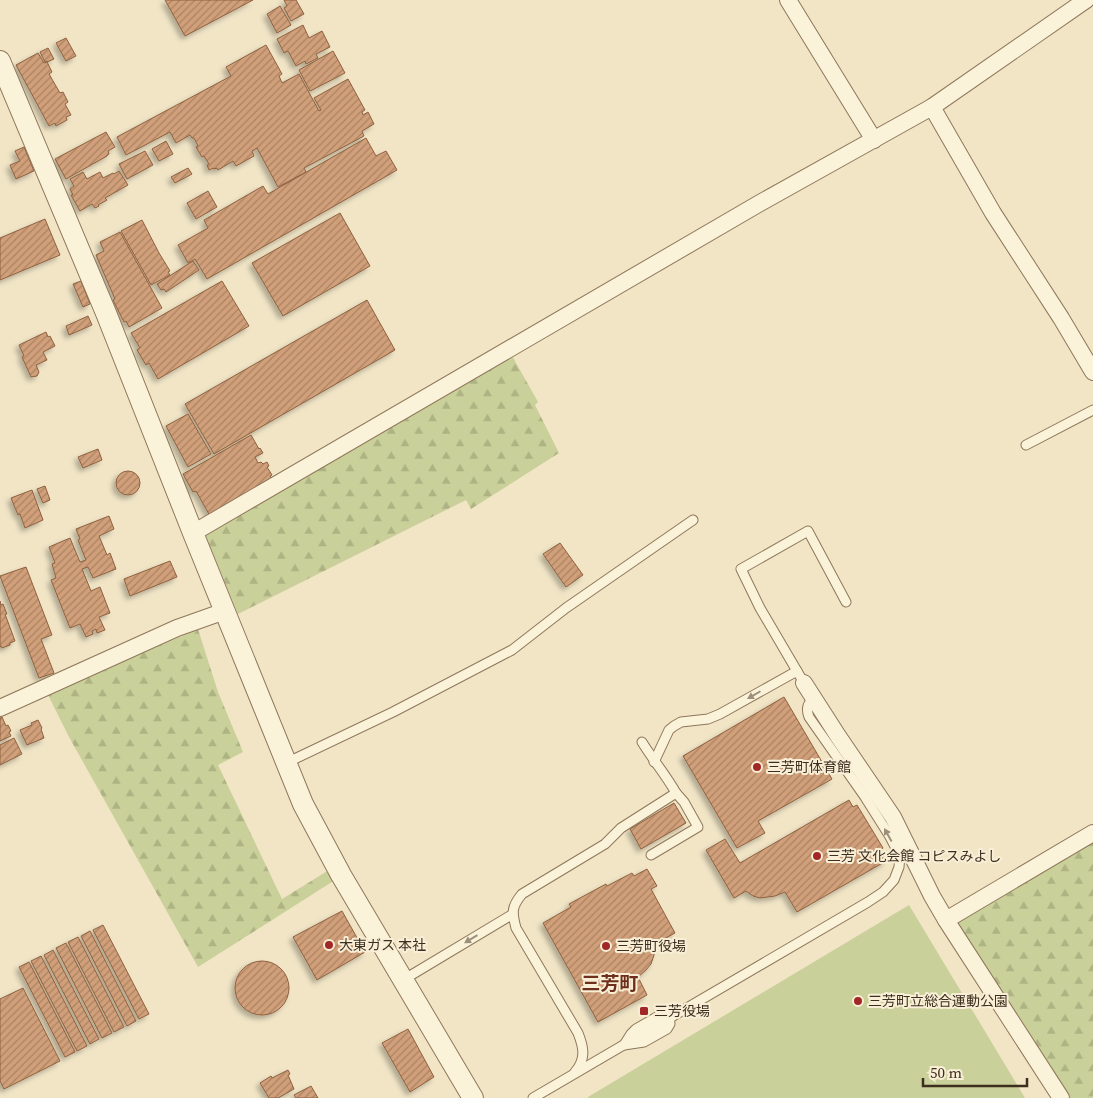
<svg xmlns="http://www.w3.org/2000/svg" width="1093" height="1098" font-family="'Source Serif 4','Noto Sans JP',serif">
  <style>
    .forest { fill: url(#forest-firs) }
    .pitch { fill: #c9d099 }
    .building { fill: url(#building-hatch); stroke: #8f603e; filter: url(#shadow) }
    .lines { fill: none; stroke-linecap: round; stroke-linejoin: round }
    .service-casing { stroke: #8e775a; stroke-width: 11 }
    .minor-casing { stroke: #8e775a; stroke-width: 18 }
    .tertiary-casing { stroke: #8e775a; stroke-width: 22 }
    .service { stroke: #fbf2da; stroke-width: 9 }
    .minor { stroke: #fbf2da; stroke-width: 16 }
    .tertiary { stroke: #fbf2da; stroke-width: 20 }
    .oneway { fill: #9c907c }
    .poi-dot { fill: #a12826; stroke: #f8efd6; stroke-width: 2 }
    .labels { text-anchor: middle; stroke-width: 4; stroke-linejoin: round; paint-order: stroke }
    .poi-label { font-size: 14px; fill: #3d2e1f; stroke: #f8efd6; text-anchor: start }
    .district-label { font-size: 19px; font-weight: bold; fill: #6d2e1b; stroke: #f8efd6 }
  </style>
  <defs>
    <pattern id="forest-firs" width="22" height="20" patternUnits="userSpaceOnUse" patternTransform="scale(1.25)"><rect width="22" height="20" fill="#c9d099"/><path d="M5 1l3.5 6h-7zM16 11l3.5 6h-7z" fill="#aeb383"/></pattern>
    <pattern id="building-hatch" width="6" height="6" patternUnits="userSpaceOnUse" patternTransform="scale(1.25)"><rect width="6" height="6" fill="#d1a07a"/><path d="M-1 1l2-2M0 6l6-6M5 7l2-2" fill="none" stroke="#ab8363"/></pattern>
    <filter id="shadow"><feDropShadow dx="-3.5" dy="3.5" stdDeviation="2.5" flood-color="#0004"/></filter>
  </defs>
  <rect width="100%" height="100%" fill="#f1e5c6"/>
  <g class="forest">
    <polygon points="511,354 538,402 535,405 559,453 471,509 466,500 238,614 204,532"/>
    <polygon points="198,629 218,692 243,752 218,765 282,899 329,870 335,880 198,967 69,737 48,695 87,677"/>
    <polygon points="1093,838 1093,1098 1068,1098 953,921"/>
  </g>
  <polygon class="pitch" points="909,905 1025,1098 588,1098 588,1097"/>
  <g class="building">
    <polygon points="165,0 253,0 185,36"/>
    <polygon points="284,0 296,0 304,14 291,21 284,8 287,6"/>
    <polygon points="280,6 291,25 277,33 267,14"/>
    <polygon points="303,25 309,38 322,31 330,47 316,54 318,58 306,64 305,61 296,66 288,51 284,53 277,39"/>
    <polygon points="66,38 76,56 66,61 56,43"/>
    <polygon points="266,45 282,74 279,76 282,83 299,74 319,111 321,110 314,98 348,79 365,110 362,112 363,115 368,112 374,124 362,131 364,136 304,168 306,172 278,187 257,148 252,151 254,156 236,166 233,161 218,170 217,168 214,169 213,168 209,170 207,165 209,164 204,156 202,157 196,147 198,146 194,138 192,138 190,135 176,143 170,132 126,155 117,137 231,76 226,67"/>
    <polygon points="48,48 54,59 47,62 47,61 45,62 40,52"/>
    <polygon points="333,51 345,73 310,91 299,70"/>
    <polygon points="38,53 44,63 47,62 52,72 49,74 60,93 63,92 68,102 65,104 71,115 66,117 67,120 56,126 55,123 49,126 16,65"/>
    <polygon points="106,132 115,147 108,151 109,154 107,155 107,156 66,179 55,159"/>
    <polygon points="366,138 376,156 386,151 397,170 207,279 195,259 188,263 178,245 208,228 204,220 263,186 268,194"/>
    <polygon points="166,141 173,154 159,161 152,149"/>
    <polygon points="24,147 34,171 16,179 10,165 20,161 15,151"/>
    <polygon points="145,151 153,165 127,179 119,164"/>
    <polygon points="188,168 192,174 175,183 171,177"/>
    <polygon points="119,171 128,185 105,198 107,200 98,205 99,206 95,208 92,204 80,211 71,195 73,195 70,189 74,186 70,179 83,172 87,179 100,172 103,178 113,173 114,174"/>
    <polygon points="208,191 217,207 196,219 187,203"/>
    <polygon points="340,213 370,266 283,316 252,263"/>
    <polygon points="45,219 60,255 0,280 0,238"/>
    <polygon points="142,220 159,253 170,271 168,272 170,275 151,285 121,231"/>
    <polygon points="120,232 162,308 129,327 126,321 124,322 113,300 115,299 96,255 104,251 100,242"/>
    <polygon points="193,261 199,270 166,292 164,289 161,290 157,284"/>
    <polygon points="81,281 90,304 83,307 73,284"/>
    <polygon points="222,281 249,326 158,379 149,363 146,365 137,350 140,348 131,333"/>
    <polygon points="367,300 395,350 214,454 185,404"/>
    <polygon points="88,316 92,325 69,335 66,326"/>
    <polygon points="46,332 48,337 50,336 55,346 43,352 47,360 36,365 39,372 37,376 31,377 22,357 24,356 19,345"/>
    <polygon points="188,414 211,454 188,467 166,426"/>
    <polygon points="251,435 259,449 260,448 263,453 255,457 258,463 261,462 263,464 267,462 269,466 267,467 272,475 270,476 272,480 210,516 196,491 193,492 183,474"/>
    <polygon points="98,449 102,460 83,468 78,457"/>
    <circle cx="128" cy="483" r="12"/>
    <polygon points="45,486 50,500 43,503 37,489"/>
    <polygon points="32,490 43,520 25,528 20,514 18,515 11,498"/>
    <polygon points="109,516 114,529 99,536 107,555 110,553 116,569 93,578 88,567 82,569 91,591 100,587 110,613 99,617 105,630 97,633 96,629 92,631 93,634 86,637 80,624 70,628 51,580 56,578 52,564 55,563 49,547 70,538 80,562 86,560 78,540 80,539 76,529"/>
    <polygon points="560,543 583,575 566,587 543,554"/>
    <polygon points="170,561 177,577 130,596 124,579"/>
    <polygon points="26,567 52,635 41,639 54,673 39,678 0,576"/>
    <polygon points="0,601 1,605 3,604 7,614 5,614 15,641 10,643 10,645 2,648 1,646 0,647"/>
    <polygon points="784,697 832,779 758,821 765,833 737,848 683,756"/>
    <polygon points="2,717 6,726 8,725 11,731 9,732 11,736 0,741 0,718"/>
    <polygon points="38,720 42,728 41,729 44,738 27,745 20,730 32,725 31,723"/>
    <polygon points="14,738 22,754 0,765 0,745"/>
    <polygon points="849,800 853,807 857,805 883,848 879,851 886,861 797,912 785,892 775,896 760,898 753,896 746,891 734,898 706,850 725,839 740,863"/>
    <polygon points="674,803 686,823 641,849 630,829"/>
    <polygon points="647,869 657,886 651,889 675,933 655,944 654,955 651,964 646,970 638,977 647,995 598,1022 543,923 571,907 569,904 606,884 607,886 632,873 634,876"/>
    <polygon points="342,911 365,952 317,980 293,937"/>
    <polygon points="103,925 149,1014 139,1019 93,930"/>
    <polygon points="90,931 136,1021 127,1026 81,936"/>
    <polygon points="78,937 124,1027 114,1032 68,942"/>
    <polygon points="66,943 112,1033 102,1038 56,948"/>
    <polygon points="53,950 99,1039 90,1044 44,955"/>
    <polygon points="41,956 87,1046 77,1051 31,961"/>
    <circle cx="262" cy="988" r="27"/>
    <polygon points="29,962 75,1052 65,1057 19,967"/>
    <polygon points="23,988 60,1061 4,1089 0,1081 0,999"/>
    <polygon points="408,1029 434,1077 410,1092 382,1043"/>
    <polygon points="288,1070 290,1074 288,1075 294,1089 278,1098 269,1098 260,1083 271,1076 272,1078"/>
    <polygon points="311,1086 318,1098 296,1098 294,1095"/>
  </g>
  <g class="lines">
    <g class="service-casing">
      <g id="service">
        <polyline points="1026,445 1093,410"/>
        <polyline points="804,683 760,608 741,569 808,531 846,602"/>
        <polyline points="654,762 669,730 674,726 681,722 708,719 720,714 797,671"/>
        <polyline points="286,763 393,712 512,650 566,608 693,520"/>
        <polyline points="651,855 698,827 684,802 676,793"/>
        <polyline points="403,980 513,914"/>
        <path d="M662,1014C668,1015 670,1019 670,1024L667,1029L644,1042L624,1045L631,1034L636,1029Z"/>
        <path d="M575,1072C586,1059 584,1048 578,1033L516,928C512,913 511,907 522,894L605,844L621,828L676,793C666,775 653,760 642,742"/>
        <path d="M533,1098L868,902L883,892L894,880L899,867L900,856L889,835L865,797L809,717C806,709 807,704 814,698"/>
      </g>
    </g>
    <g class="minor-casing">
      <g id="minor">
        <polyline points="788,0 874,140"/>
        <polyline points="932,107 993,213 1061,318 1093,372"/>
        <polyline points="193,533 760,203 932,107 1086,0"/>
        <polyline points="804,683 838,736 893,817 932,896 946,920 1061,1098"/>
        <polyline points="0,708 177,628 225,611"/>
        <polyline points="946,920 1093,833"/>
      </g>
    </g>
    <g class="tertiary-casing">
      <polyline id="tertiary" points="0,61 106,313 193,533 303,804 341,875 473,1098"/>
    </g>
    <use href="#service" class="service"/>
    <use href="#minor" class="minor"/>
    <use href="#tertiary" class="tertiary"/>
  </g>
  <defs><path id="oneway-solid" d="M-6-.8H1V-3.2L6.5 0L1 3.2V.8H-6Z" transform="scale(1.25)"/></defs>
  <g class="oneway">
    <use href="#oneway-solid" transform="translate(754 695) rotate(150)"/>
    <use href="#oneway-solid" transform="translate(888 835) rotate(-119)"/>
    <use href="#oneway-solid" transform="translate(471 939) rotate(149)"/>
  </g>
  <g class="poi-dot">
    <circle cx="757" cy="767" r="5"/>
    <circle cx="817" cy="856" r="5"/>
    <circle cx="329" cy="945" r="5"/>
    <circle cx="606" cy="946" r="5"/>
    <circle cx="858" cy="1001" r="5"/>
    <rect x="639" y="1006" width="10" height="10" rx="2.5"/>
  </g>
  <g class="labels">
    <g class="poi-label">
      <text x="767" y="772">三芳町体育館</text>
      <text x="827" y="861">三芳 文化会館 コピスみよし</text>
      <text x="339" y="950">大東ガス 本社</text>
      <text x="616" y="951">三芳町役場</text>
      <text x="868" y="1006">三芳町立総合運動公園</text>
      <text x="654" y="1016">三芳役場</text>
    </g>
    <g class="district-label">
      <text x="610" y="990">三芳町</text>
    </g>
  </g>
  <path d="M923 1078v8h104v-8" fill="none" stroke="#3d2e1f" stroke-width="2.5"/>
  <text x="930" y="1078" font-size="15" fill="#3d2e1f" stroke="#f8efd6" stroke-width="4" paint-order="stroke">50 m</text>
</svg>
